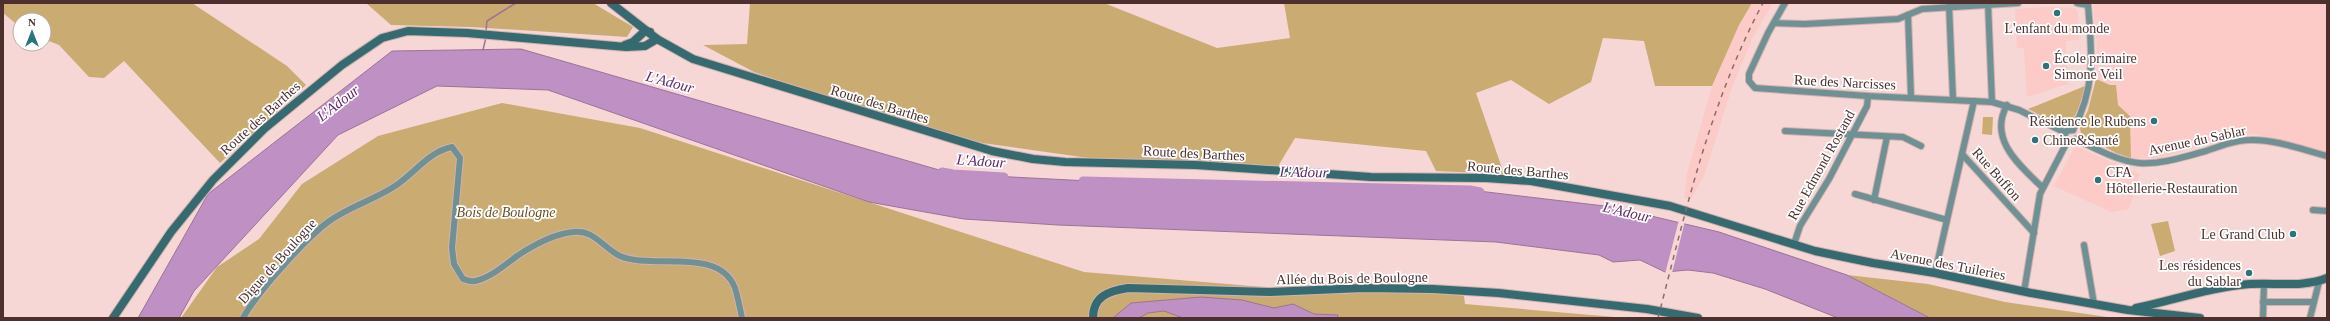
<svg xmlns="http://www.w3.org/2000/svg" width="2330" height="321" font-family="Georgia,serif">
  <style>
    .built { fill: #fccac7 }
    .green { fill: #caab72 }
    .water { fill: #be90c4; stroke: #9c7397 }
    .pier { fill: #f6d7d5 }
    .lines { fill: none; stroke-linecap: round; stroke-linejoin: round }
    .stream { stroke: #9c7397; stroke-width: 1.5 }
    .river { stroke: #be90c4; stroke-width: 9 }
    .street-casing { stroke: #d1b2b0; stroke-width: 8 }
    .secondary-casing { stroke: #d1b2b0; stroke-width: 10 }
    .street { stroke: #6f9194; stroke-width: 6 }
    .secondary { stroke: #356b70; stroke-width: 8 }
    .rail { stroke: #8a6d6b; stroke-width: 1.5; stroke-dasharray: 5 5; stroke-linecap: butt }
    .poi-dot { fill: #2b747a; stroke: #fff; stroke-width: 1.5 }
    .labels { text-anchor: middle; stroke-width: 3.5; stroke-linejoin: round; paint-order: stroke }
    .poi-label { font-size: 14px; fill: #4d302e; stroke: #fff; text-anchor: start }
    .street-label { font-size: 14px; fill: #4d302e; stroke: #fff }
    .park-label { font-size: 14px; font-style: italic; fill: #685021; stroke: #fff }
    .water-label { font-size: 15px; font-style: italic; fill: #612968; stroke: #fff }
  </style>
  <rect width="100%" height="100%" fill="#f6d7d5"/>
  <g class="built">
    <polygon points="1752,3 1773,3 1752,39 1732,87 1704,176 1691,199 1684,198 1687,174 1712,86 1739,25"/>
    <polygon points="2093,3 2327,3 2327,152 2255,134 2243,134 2159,158 2131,158 2130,120 2132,118 2118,105 2110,85 2096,79 2097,48"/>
    <polygon points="2048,7 2075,8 2078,11 2079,40 2066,41 2068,84 2027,97 2024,48 2017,48 2015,9"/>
    <polygon points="2075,146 2140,174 2129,209 2111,212 2054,186"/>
  </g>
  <g class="green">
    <polygon points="3,3 192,3 287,66 306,85 220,163 124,61 104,78 89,77 59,45 44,39 44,20 20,20 20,27 3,13"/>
    <polygon points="366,3 593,3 633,27 627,37 471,27 391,25"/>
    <polygon points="750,3 1104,3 1217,48 1290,38 1284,3 1752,3 1739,25 1712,86 1655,86 1644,41 1603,38 1591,82 1549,104 1511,80 1476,93 1504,174 1436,171 1426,151 1295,138 1277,168 1138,165 940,137 754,72 703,45 747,44"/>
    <polygon points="2096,79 2110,85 2116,85 2118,105 2132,118 2130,120 2131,158 2116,153 2081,134 2080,128 2088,110"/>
    <path d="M2085,86C2072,135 2068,129 2028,109Z"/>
    <path d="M502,103L640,128L1084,272L1346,294C1369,287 1440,291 1464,296L1465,304L1626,318H181L217,267L259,239L302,184L378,136Z"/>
    <polygon points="1983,117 1993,117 1992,135 1982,134"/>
    <polygon points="2168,221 2175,251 2160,256 2151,224"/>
    <polygon points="1847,275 1928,284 2005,302 2114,318 1930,318"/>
  </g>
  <g class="water">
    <polygon points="521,49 953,174 1148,184 1470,190 1613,207 1719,232 1847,275 1930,318 1838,318 1765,289 1713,273 1688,270 1665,272 1640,260 1613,262 1599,255 1496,242 1058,225 964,219 869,202 548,90 437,86 338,135 194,291 179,318 138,318 208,194 392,51"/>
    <polygon points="1201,297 1242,300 1274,308 1293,304 1314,314 1338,315 1337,318 1183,318 1164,311 1148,313 1139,318 1113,318 1131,303"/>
  </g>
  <polygon class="pier" points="1679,220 1685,221 1672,273 1665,274"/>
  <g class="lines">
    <g class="stream">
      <polyline points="486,31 487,21 516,3"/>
      <polyline points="483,50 486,37"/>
    </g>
    <g class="river">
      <polyline points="942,172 953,174 1004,177"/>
      <polyline points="1083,181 1470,190 1480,192"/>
    </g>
    <g class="street-casing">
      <g id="street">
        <polyline points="1785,3 1768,33 1749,74 1749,81 1755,88 1868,96 1992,102 2019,110 2064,132"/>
        <polyline points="1988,3 1992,102"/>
        <polyline points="2077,3 2088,5"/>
        <polyline points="1949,5 1953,99"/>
        <polyline points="1908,15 1911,97"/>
        <polyline points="1774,23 1805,24 1898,19 1922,9 2018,3"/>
        <path d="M2007,105C1988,139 2019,165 2042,187"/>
        <path d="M2073,130C2096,87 2092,53 2088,5"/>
        <polyline points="2073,130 2066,131 2064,138 2069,142 2076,139"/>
        <polyline points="1785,131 1903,137 1921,146"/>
        <path d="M2076,139C2135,169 2142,169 2206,151C2220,146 2235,140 2250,140C2275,139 2303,150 2327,156"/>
        <polyline points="1962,154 2034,233"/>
        <polyline points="1855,194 1947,220 1935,273"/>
        <polyline points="1874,200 1887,137"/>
        <polyline points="2313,210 2327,211"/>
        <polyline points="1947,220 1974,101"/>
        <polyline points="1794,244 1800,226 1829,179 1867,106 1868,96"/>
        <polyline points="2084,245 2094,304"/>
        <polyline points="2024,292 2040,194 2067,142"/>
        <polyline points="2263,302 2313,302"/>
        <path d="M243,318C257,293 305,239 328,222C348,207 374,200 395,186C415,173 428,152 452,147L460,158L452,248L454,264L463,279C467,280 472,282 475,281C490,278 505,265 517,256C532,246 554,234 573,232C594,229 603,248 620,256C652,270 719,246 735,288C738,298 740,308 742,318"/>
        <polyline points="2263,318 2264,283"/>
        <polyline points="2310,318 2319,282"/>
      </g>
    </g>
    <g class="secondary-casing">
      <g id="secondary">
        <polyline points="611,3 657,39 693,59 992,151 1033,159 1065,162 1196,165 1371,177 1486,178 1531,181 1670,206 1815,251 1873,263 1935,273 2031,293 2128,310 2200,318"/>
        <polyline points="625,45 633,42 645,31 650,32"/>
        <path d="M2136,308C2171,301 2204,289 2240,285C2268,281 2300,289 2327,278"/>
        <polyline points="113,318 171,232 213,180 264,129 342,65 382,38 408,31 467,33 626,47 645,46 657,39"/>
        <path d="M1093,318C1093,296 1109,291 1128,288L1270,292L1363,288L1433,289L1499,293L1647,309L1698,318"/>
      </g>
    </g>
    <use href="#street" class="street"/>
    <use href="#secondary" class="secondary"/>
    <path class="rail" d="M1658,318C1686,210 1710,102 1763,3"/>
  </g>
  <g class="poi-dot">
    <circle cx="2057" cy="13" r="4"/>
    <circle cx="2046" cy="66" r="4"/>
    <circle cx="2154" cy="121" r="4"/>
    <circle cx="2035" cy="140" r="4"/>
    <circle cx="2098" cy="180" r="4"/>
    <circle cx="2293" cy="234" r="4"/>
    <circle cx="2249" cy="273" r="4"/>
  </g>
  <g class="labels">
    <g class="poi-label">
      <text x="2057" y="33" text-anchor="middle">L'enfant du monde</text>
      <text x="2054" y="63">École primaire<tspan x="2054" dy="16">Simone Veil</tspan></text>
      <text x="2146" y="126" text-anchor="end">Résidence le Rubens</text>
      <text x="2043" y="145">Chine&amp;Santé</text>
      <text x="2106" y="177">CFA<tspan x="2106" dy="16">Hôtellerie-Restauration</tspan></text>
      <text x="2285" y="239" text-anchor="end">Le Grand Club</text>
      <text x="2241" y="270" text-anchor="end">Les résidences<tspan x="2241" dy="16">du Sablar</tspan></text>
    </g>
    <g class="street-label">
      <text transform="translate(1845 82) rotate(3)" y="5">Rue des Narcisses</text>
      <text transform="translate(880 104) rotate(17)" y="5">Route des Barthes</text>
      <text transform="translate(260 118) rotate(-42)" y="5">Route des Barthes</text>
      <text transform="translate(2197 140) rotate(-12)" y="5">Avenue du Sablar</text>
      <text transform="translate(1194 153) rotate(3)" y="5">Route des Barthes</text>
      <text transform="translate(1821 165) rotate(-61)" y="5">Rue Edmond Rostand</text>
      <text transform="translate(1518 170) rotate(5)" y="5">Route des Barthes</text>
      <text transform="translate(1997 174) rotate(48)" y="5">Rue Buffon</text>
      <text transform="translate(277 261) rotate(-48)" y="5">Digue de Boulogne</text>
      <text transform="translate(1948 264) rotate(11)" y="5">Avenue des Tuileries</text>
      <text transform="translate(1352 278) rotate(-1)" y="5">Allée du Bois de Boulogne</text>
    </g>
    <g class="park-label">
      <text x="506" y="217">Bois de Boulogne</text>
    </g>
    <g class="water-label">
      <text transform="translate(670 82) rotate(15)" y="5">L'Adour</text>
      <text transform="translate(338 103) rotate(-38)" y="5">L'Adour</text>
      <text transform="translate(981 161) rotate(4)" y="5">L'Adour</text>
      <text transform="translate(1304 172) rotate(1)" y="5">L'Adour</text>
      <text transform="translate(1627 212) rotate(13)" y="5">L'Adour</text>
    </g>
  </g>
  <rect width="2330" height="321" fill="none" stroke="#4d302e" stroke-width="8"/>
  <g transform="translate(32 32)"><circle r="19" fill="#ffffff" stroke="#b8acab"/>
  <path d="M0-3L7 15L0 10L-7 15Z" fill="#2b747a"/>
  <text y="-6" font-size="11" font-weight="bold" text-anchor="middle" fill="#4d302e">N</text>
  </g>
</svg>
